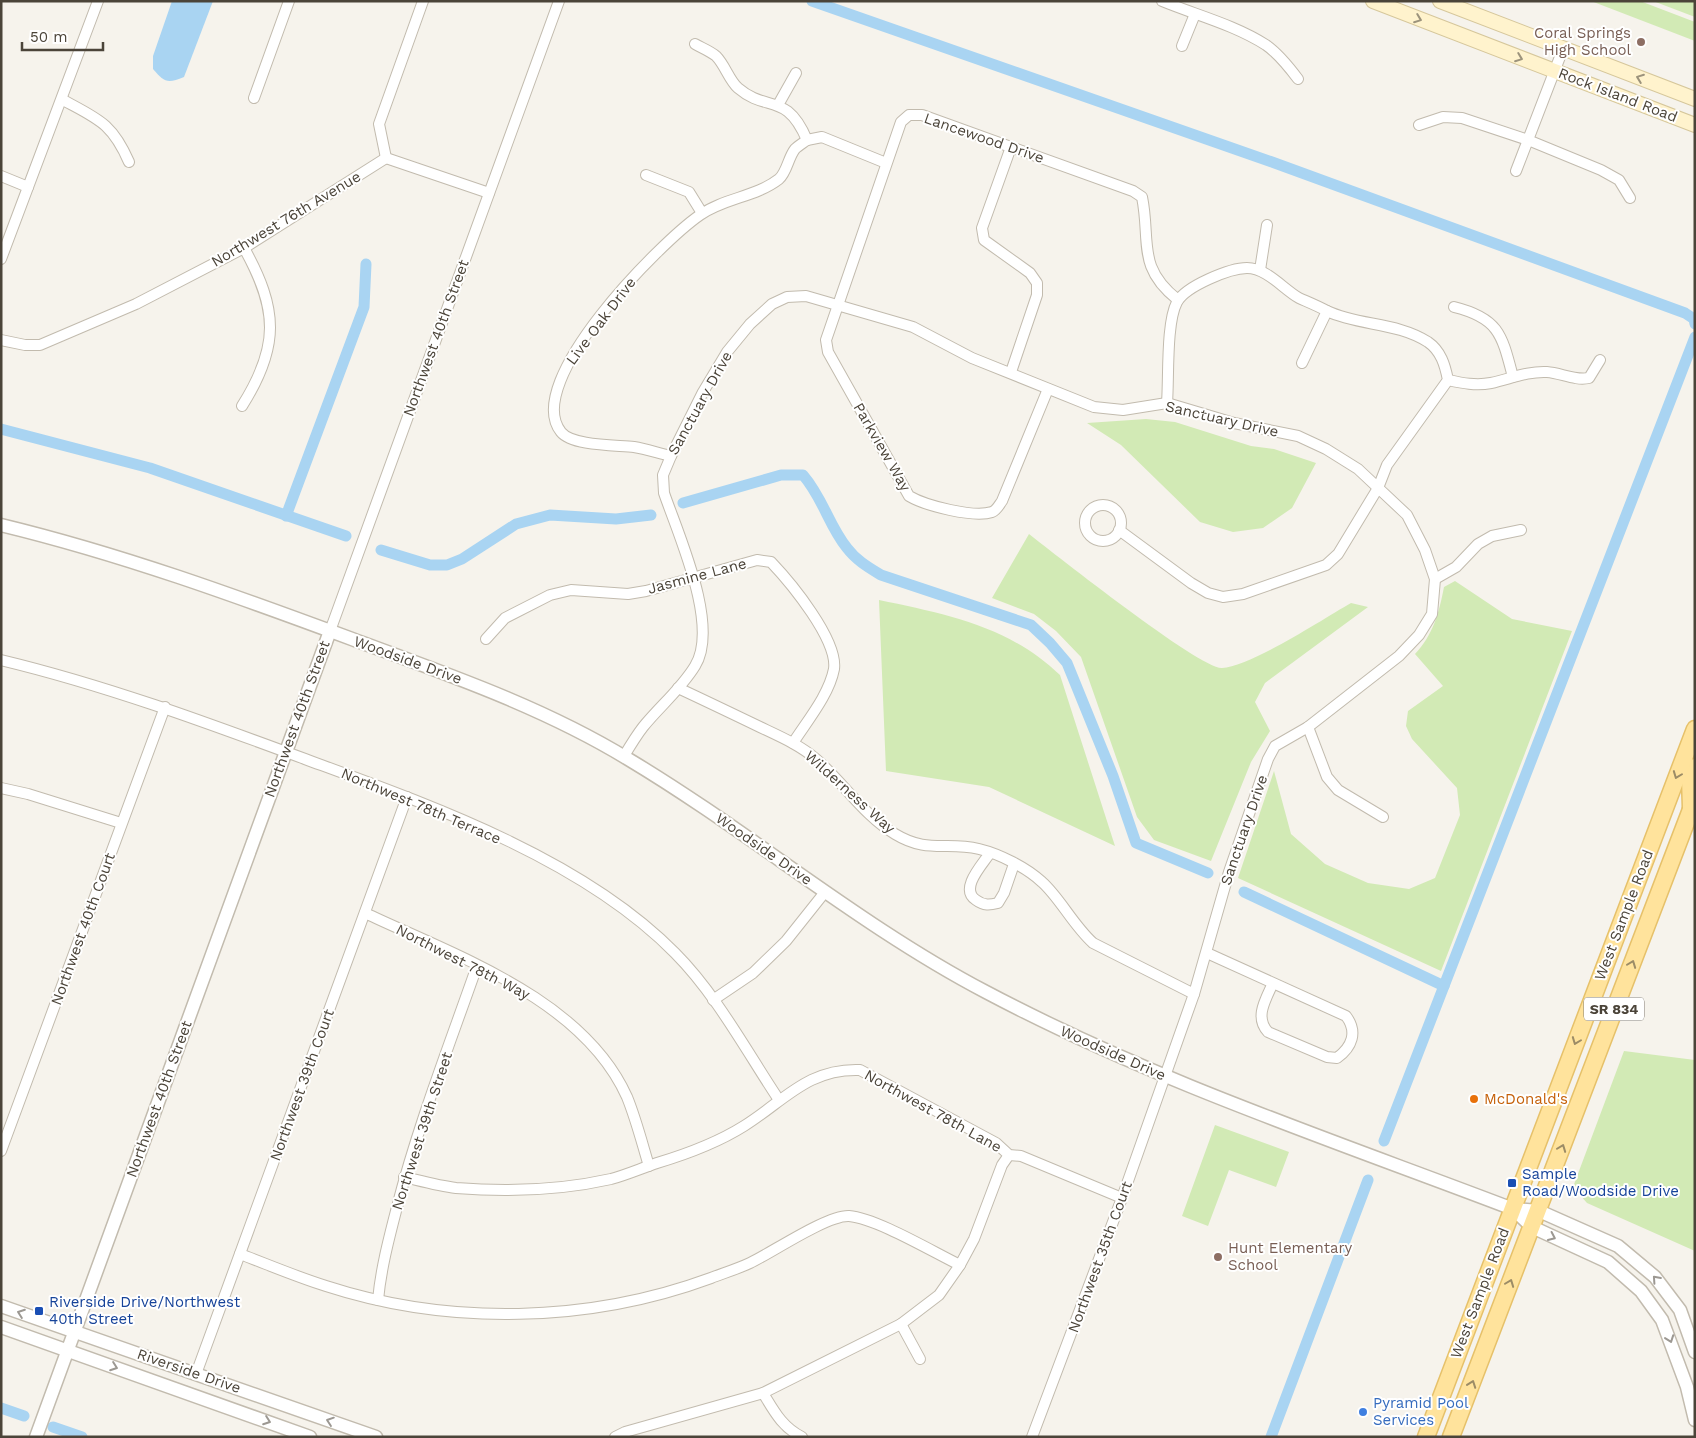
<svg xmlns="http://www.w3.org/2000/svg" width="1696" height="1438" font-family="'Work Sans',sans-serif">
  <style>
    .green { fill: #d2eab5 }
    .water { fill: #a9d4f2 }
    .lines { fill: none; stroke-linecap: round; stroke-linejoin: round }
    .canal { stroke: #a9d4f2; stroke-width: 11 }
    .minor-casing { stroke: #c2bbae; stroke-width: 12 }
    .tertiary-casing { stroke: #c2bbae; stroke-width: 15 }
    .secondary-casing { stroke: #d6c79b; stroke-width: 16 }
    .primary-casing { stroke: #e6c16a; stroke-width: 19 }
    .minor { stroke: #fff; stroke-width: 10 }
    .tertiary { stroke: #fff; stroke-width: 12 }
    .secondary { stroke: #fff3cd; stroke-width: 14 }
    .primary { stroke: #ffe39c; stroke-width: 16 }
    .oneway { stroke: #9c937c }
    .oneway2 { stroke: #9c8c66 }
    .oneway3 { stroke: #9c9892 }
    .education-dot { fill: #8d6e63; stroke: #fff; stroke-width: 2 }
    .food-dot { fill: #e8710a; stroke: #fff; stroke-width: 2 }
    .transit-dot { fill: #1a4fb4; stroke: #fff; stroke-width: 2 }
    .shop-dot { fill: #3f7fe0; stroke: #fff; stroke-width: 2 }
    .labels { text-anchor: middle; stroke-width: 4; stroke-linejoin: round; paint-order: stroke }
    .shield { fill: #fff; stroke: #817c74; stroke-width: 1 }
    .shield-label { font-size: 14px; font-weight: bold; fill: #4b4439 }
    .education-label { font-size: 15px; fill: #785e54; stroke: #fff; text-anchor: end }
    .street-label { font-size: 15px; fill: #4b4439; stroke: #fff }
    .food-label { font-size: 15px; fill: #c56008; stroke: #fff; text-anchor: start }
    .transit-label { font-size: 15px; fill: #164399; stroke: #fff; text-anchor: start }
    .shop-label { font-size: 15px; fill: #366cbe; stroke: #fff; text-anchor: start }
  </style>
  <rect width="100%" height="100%" fill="#f6f3ec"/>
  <g class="green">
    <polygon points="1591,1 1640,1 1695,22 1695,41"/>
    <polygon points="1653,1 1695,1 1695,17"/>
    <polygon points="1146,419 1175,422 1251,446 1274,449 1316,463 1292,508 1263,528 1233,532 1200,522 1121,445 1087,423"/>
    <path d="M1029,534C1056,555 1200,669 1222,668C1250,667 1323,619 1351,603L1368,607L1265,683L1255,702L1270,731L1251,762L1211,861L1154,840L1137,817L1081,657L1056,631L1034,614L992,598Z"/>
    <path d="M1455,581L1512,619L1572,631L1441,971L1238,878L1274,771L1291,834L1325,864L1368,883L1409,889L1435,878L1460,815L1457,788L1412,739L1406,726L1408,711L1443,686L1415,654C1433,635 1439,613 1444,587Z"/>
    <path d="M879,600C946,614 1009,626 1060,675L1115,846L989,787L886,771Z"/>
    <polygon points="1624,1051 1695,1060 1695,1251 1587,1203 1573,1187"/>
    <polygon points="1215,1125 1289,1152 1276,1187 1229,1170 1208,1226 1182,1216"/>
  </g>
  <path class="water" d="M172,1H213L184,77C167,84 164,82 153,69V56Z"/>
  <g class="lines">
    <g class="canal">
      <polyline points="812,1 1272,162 1685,313 1694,319 1695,324"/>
      <polyline points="1,429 150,468 346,536"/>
      <path d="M683,503L781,475H803C823,498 829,526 847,548C856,560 868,567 881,575L1031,625L1050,643L1067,663L1113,776L1136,843L1208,873"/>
      <polyline points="286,516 364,307 366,264"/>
      <polyline points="381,550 430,565 447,565 462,559 516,524 550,515 616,519 651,515"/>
      <polyline points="1244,892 1444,986"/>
      <polyline points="1384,1141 1695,337"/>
      <polyline points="1,1408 24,1416"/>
      <polyline points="53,1427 82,1437"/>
      <polyline points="1271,1437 1368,1180"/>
    </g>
    <g class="minor-casing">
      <g id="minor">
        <path d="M1162,1C1196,15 1235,25 1266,45C1279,54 1289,67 1298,79"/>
        <path d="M695,44C702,48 710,51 716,56C725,65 729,80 738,88C767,113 786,91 807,140L822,137L886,163"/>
        <polyline points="1182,46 1195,14"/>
        <polyline points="254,98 289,1"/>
        <path d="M63,100C98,119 112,123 129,162"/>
        <polyline points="778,105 796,73"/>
        <polyline points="1419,125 1443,117 1462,118 1528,140 1601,170 1619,180 1630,198"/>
        <polyline points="1011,147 982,228 984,240 1030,273 1037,283 1037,295 1011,372"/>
        <polyline points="386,158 379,124 423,1"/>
        <polyline points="386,158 489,193"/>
        <polyline points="1516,171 1563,49"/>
        <polyline points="646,175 689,192 702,213"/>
        <polyline points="1,176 28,187"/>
        <polyline points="1,259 98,1"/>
        <polyline points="1260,270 1267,225"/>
        <path d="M1454,307C1499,318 1502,335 1513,377"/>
        <polyline points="1,340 25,345 40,345 136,304 244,248 386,158"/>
        <polyline points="1302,363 1327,311"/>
        <path d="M1448,380C1462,383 1476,386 1491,383C1510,379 1527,371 1547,372C1561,373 1575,381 1589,378L1600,360"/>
        <path d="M1048,389L1002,501C999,505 997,510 992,512C974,518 926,506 909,496L828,352L826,340L901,122L909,115H922L1133,191L1142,197C1151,241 1136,267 1178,300"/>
        <path d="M242,406C280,346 278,309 244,248"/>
        <path d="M671,456C658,453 646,449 634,447C616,445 572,446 561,432C521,382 661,242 700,215C724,198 756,197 779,179C787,172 788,158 795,149C798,146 803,143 807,140"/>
        <circle cx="1103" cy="523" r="18"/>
        <path d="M1119,530L1191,583L1208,593L1223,597L1243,594L1326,565L1338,554L1378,488L1387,465L1448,380C1445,365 1441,351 1428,342C1397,322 1359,326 1327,311C1318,306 1308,302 1299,298C1283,289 1267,268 1247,268C1230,268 1186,286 1177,302C1166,323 1169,377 1167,403"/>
        <polyline points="1435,579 1456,567 1478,544 1492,536 1521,530"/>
        <polyline points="330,631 559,1"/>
        <path d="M486,639L505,618L550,595L571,590L628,594L646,591L757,560L771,562C791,583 838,640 834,669C829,695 807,721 793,743"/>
        <path d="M1,660C105,685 205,722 305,759C427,804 582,858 675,953C716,994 747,1052 779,1100"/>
        <path d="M678,688C706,701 733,714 760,727C779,736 800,745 816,759C843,782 864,816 895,834C928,854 946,841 979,849C1000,854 1027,868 1042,882C1060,898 1073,925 1093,943L1194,994"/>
        <polyline points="1308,727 1327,777 1338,790 1383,817"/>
        <path d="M624,756C630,746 636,736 643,727C660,706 681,689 695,666C720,626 678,534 664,493L663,475L671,456L703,392L727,352L750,324L772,304L787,297L806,296L913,327L972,358L1094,407L1123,410L1167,403L1234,423L1298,436L1326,449L1358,469L1407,515L1425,550L1435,579L1432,614L1419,635L1399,656L1308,727L1275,746L1268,759L1229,872L1194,994L1122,1198L1032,1437"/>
        <polyline points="1,788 28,794 121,823"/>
        <path d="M990,853C982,865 959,889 976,900C984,906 990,905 998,903L1004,893L1014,864"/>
        <path d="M365,913C456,956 583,999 627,1097C636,1119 642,1143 649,1166"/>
        <path d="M1207,953L1346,1016C1358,1032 1352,1047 1337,1058L1327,1057L1268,1032C1254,1017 1266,999 1273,983"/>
        <polyline points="713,1000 753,973 786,941 825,892"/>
        <polyline points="1,1151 165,707"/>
        <path d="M404,1177C421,1181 439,1186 456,1188C506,1192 562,1190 611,1179C626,1175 642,1168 657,1163C687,1154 717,1143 744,1126C784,1101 808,1068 860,1070L996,1143L1009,1155L1021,1156L1122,1198"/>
        <path d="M240,1254C269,1265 297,1277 326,1286C449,1326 589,1323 711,1278C724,1273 737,1269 750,1263C773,1252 827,1215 849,1216C876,1218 933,1252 960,1265"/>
        <path d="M378,1300C381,1268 389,1238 397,1207C418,1125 449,1046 477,966"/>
        <polyline points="901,1324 920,1359"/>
        <polyline points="196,1374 407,797"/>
        <path d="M763,1393C774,1411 782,1427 802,1437"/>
        <polyline points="615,1437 625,1432 763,1393 901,1324 939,1295 960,1265 974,1239 1002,1165 1009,1155"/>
      </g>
    </g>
    <g class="tertiary-casing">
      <g id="tertiary">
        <path d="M1,525C121,554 236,596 352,639C444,673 543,707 628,759C750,832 860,926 986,992C1154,1081 1335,1141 1513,1209L1539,1211L1618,1246L1655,1277L1680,1310L1695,1352"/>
        <polyline points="1513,1209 1532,1227 1608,1262 1641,1291 1662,1320 1687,1387 1695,1420"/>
        <polyline points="1,1306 376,1437"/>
        <polyline points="1,1327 310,1437"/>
        <polyline points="36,1437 330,631"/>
      </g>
    </g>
    <g class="secondary-casing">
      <g id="secondary">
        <polyline points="1373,1 1695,125"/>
        <polyline points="1440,1 1695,99"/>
      </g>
    </g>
    <g class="primary-casing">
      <g id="primary">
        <polyline points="1691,808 1690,778 1695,767"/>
        <polyline points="1426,1437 1695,729"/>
        <polyline points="1451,1437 1695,799"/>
      </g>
    </g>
    <use href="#minor" class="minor"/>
    <use href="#tertiary" class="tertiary"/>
    <use href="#secondary" class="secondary"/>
    <use href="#primary" class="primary"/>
  </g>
  <defs><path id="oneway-chevron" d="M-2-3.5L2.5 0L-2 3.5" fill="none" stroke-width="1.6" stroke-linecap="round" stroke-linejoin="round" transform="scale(1.25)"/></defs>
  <g class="oneway">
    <use href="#oneway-chevron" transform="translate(1418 19) rotate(21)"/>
    <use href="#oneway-chevron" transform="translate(1519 58) rotate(21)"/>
    <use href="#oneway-chevron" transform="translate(1640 78) rotate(-159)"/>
  </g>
  <g class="oneway2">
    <use href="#oneway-chevron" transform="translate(1677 775) rotate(111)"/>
    <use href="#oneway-chevron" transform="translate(1632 964) rotate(-69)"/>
    <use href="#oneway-chevron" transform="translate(1576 1041) rotate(111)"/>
    <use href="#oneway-chevron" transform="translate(1562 1148) rotate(-69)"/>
    <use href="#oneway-chevron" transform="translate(1510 1283) rotate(-69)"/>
    <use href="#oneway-chevron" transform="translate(1472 1384) rotate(-70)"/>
  </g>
  <g class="oneway3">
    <use href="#oneway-chevron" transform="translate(1552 1237) rotate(25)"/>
    <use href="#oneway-chevron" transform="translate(1656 1279) rotate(-132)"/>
    <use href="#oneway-chevron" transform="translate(21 1313) rotate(-160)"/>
    <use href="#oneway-chevron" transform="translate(1670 1339) rotate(70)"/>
    <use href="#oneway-chevron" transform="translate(114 1367) rotate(20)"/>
    <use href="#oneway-chevron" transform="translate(267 1421) rotate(20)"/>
    <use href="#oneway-chevron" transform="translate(330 1421) rotate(-161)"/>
  </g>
  <g class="education-dot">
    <circle cx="1641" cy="42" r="5"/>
    <circle cx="1218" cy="1257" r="5"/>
  </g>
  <circle class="food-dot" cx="1474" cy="1099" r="5"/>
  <g class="transit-dot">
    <rect x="1507" y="1178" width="10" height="10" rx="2.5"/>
    <rect x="34" y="1306" width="10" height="10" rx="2.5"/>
  </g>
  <circle class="shop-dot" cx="1363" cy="1412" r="5"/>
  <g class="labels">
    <rect class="shield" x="1584" y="997.5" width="60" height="23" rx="4"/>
    <g class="shield-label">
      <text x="1614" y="1014">SR 834</text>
    </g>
    <g class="education-label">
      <text x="1631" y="38">Coral Springs<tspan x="1631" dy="17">High School</tspan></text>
      <text x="1228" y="1253" text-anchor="start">Hunt Elementary<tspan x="1228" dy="17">School</tspan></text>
    </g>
    <g class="street-label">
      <text transform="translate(1618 95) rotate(21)" y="5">Rock Island Road</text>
      <text transform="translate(984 138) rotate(19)" y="5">Lancewood Drive</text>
      <text transform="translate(286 219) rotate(-31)" y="5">Northwest 76th Avenue</text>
      <text transform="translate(601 321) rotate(-53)" y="5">Live Oak Drive</text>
      <text transform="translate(436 338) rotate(-70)" y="5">Northwest 40th Street</text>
      <text transform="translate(700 403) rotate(-61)" y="5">Sanctuary Drive</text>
      <text transform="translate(1222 419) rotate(13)" y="5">Sanctuary Drive</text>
      <text transform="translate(882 447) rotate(60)" y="5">Parkview Way</text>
      <text transform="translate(697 576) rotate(-15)" y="5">Jasmine Lane</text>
      <text transform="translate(408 660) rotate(20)" y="5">Woodside Drive</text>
      <text transform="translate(297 719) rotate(-70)" y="5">Northwest 40th Street</text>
      <text transform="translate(850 792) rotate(42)" y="5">Wilderness Way</text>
      <text transform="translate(421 806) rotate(23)" y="5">Northwest 78th Terrace</text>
      <text transform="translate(1244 830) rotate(-71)" y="5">Sanctuary Drive</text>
      <text transform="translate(764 849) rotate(35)" y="5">Woodside Drive</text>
      <text transform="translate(1624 915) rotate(-69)" y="5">West Sample Road</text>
      <text transform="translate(83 929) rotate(-70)" y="5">Northwest 40th Court</text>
      <text transform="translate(463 962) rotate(27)" y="5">Northwest 78th Way</text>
      <text transform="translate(1113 1053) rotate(24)" y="5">Woodside Drive</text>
      <text transform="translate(302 1085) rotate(-70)" y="5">Northwest 39th Court</text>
      <text transform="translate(159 1099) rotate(-70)" y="5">Northwest 40th Street</text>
      <text transform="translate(933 1111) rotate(29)" y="5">Northwest 78th Lane</text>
      <text transform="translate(422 1131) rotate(-72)" y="5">Northwest 39th Street</text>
      <text transform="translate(1100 1257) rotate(-70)" y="5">Northwest 35th Court</text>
      <text transform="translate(1480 1293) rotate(-69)" y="5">West Sample Road</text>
      <text transform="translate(189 1371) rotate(19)" y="5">Riverside Drive</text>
    </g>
    <g class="food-label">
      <text x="1484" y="1104">McDonald's</text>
    </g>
    <g class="transit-label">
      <text x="1522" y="1179">Sample<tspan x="1522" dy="17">Road/Woodside Drive</tspan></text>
      <text x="49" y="1307">Riverside Drive/Northwest<tspan x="49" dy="17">40th Street</tspan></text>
    </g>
    <g class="shop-label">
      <text x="1373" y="1408">Pyramid Pool<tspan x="1373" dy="17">Services</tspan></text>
    </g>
  </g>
  <rect width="1696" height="1438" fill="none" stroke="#4b4439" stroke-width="5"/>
  <path d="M22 42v8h81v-8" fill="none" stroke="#4b4439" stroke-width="2.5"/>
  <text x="30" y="42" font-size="15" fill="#4b4439" stroke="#ffffff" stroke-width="4" paint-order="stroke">50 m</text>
</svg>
